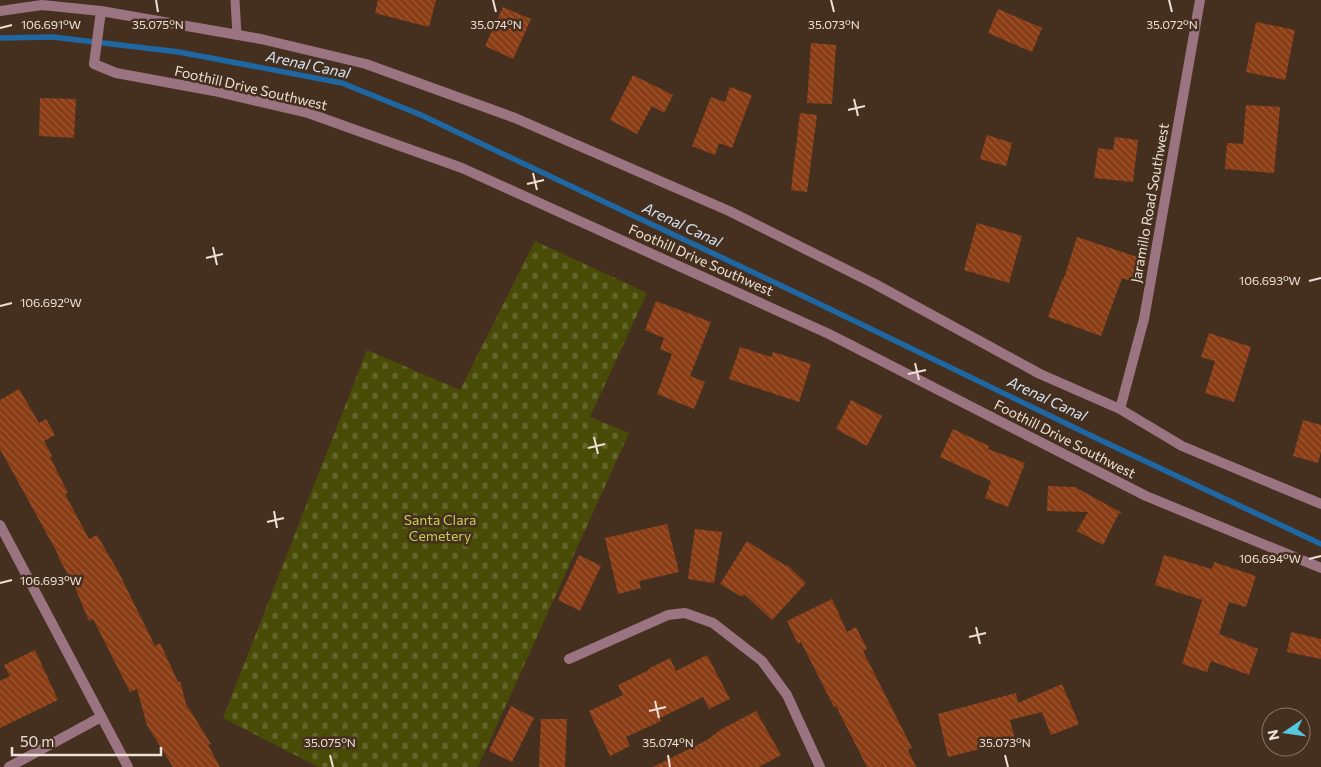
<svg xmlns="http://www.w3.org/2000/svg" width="1321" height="767" font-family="Commissioner,sans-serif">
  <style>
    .cemetery { fill: url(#cemetery-stones) }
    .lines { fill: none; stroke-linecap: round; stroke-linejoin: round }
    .stream { stroke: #1e67a2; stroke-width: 5.5 }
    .building { fill: url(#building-back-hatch) }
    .service { stroke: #9b7482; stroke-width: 9 }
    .minor { stroke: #9b7482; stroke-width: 10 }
    .tertiary { stroke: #9b7482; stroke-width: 10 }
    .ticks { fill: none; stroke: #eee0d6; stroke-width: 2 }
    .labels { text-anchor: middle; stroke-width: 5; stroke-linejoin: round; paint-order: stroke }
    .street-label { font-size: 14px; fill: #eee0d6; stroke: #45301f }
    .park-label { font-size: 14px; fill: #c7ce52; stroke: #45301f }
    .water-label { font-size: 15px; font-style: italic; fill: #d2e3f4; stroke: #45301f }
    .ticks-label { font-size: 12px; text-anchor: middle; fill: #eee0d6; stroke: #45301f; stroke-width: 5; stroke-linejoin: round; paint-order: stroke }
  </style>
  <defs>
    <pattern id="cemetery-stones" width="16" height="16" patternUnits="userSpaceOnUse" patternTransform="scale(1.25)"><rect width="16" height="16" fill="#484c07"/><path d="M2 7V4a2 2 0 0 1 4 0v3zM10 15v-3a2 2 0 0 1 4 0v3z" fill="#63662a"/></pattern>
    <pattern id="building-back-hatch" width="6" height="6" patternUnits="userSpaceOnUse" patternTransform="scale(1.25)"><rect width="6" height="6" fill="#8a3d15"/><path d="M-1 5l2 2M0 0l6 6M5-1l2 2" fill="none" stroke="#9b5936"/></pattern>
  </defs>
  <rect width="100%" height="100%" fill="#45301f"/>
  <polygon class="cemetery" points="535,241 647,293 590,417 629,433 478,767 318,767 223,718 367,350 460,390"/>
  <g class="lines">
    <polyline class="stream" points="0,38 53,37 179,52 342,83 421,115 803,296 1096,438 1321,544"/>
  </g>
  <g class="building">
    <polygon points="378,0 436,0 429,27 375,13"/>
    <polygon points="503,7 531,19 513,59 485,46"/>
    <polygon points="998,9 1042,28 1032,52 988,33"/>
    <polygon points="1256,22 1295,30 1285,80 1246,72"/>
    <polygon points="811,43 836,45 832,104 807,103"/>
    <polygon points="633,75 673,95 664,113 652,106 637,134 610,120"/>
    <polygon points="730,87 752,95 732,148 719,143 715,155 692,146 711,97 725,102"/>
    <polygon points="40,98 76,99 74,138 39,136"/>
    <polygon points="1246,105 1280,107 1274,173 1225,169 1227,143 1243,144"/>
    <polygon points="800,113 817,115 807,192 791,190"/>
    <polygon points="987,135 1012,143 1006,166 980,159"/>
    <polygon points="1115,137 1138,140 1133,182 1094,178 1098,148 1113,150"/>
    <polygon points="977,223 1022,236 1009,283 964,270"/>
    <polygon points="1077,237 1146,260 1138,283 1122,278 1101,336 1048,317 1063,278 1064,278"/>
    <polygon points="656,301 711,322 690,376 705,382 694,409 657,394 672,354 660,349 664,338 645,330"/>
    <polygon points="1209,333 1251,347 1234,402 1205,393 1215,361 1201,357"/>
    <polygon points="740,347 771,357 773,352 811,364 799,402 729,379"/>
    <polygon points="19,389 39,423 46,419 55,435 44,441 52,456 50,457 68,493 65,494 89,539 97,535 118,571 155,646 160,643 178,682 180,681 186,704 211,744 208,745 220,767 173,767 147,725 137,689 130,692 93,619 89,621 73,583 58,557 59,556 0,449 0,400"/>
    <polygon points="851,400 882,416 867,446 836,429"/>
    <polygon points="1303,420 1321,425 1321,452 1318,463 1293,456"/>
    <polygon points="953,429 989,446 988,449 1025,463 1008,507 985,498 991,481 940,457"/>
    <polygon points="1048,486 1075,487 1122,513 1119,513 1103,545 1077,531 1088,512 1047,511"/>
    <polygon points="667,524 679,572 639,581 641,588 618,594 605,538"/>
    <polygon points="695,529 722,532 714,583 688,579"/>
    <polygon points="747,541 786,566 787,565 806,583 772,620 744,594 742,597 720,584"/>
    <polygon points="579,555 601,566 580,611 558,600"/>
    <polygon points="1164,555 1212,569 1214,562 1256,576 1246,607 1229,602 1219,634 1258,649 1249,675 1211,661 1207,672 1182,664 1202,600 1155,585"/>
    <polygon points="832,599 847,632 856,627 867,649 863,651 912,748 908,750 916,767 867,767 836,706 834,707 801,642 798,644 787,621"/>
    <polygon points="1291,632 1321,639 1321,659 1287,652"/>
    <polygon points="35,650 58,700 0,728 0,681 10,676 4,665"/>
    <polygon points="707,655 730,699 709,709 703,697 660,718 661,721 626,737 630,746 610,756 589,711 623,695 618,685 649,670 648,669 670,658 676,671"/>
    <polygon points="1062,684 1079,724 1051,735 1042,712 1010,720 1015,740 948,757 938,714 1016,693 1018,703"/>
    <polygon points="511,706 534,718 512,762 489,751"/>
    <polygon points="756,711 781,755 759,767 653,767 707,740 720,730"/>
    <polygon points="541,719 567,719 565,767 539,767"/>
  </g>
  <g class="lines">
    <polyline class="service" points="235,0 237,35"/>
    <g class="minor">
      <polyline points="101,11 94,64 116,73 214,91 308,113 462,168 829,334 1146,496 1321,568"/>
      <polyline points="1120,409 1144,319 1200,0"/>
      <polyline points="0,525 128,767"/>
      <polyline points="569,659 668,615 685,613 713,623 762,661 787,695 820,767"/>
      <polyline points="9,767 101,717"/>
    </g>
    <polyline class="tertiary" points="0,11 42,5 101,11 261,39 366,64 515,118 729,211 875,284 1040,374 1120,409 1182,446 1321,504"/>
  </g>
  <path class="ticks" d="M156,0L158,12M493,0L496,12M831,0L834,12M1169,0L1172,12M0,28L12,25M854,99L858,116M848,110L865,106M533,173L537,190M527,184L544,180M213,247L217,265M206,258L223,254M1309,281L1321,278M0,306L12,303M915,363L919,380M908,374L926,370M594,437L598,454M588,448L605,444M274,511L277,528M267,522L284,518M1309,559L1321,556M0,583L12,580M976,627L980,644M969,637L986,633M655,701L659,718M649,711L666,707M330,755L333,767M668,755L670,767M1005,755L1008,767"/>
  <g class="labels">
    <g class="street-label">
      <text transform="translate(251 88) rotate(13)" y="5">Foothill Drive Southwest</text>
      <text transform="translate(1150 203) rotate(-80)" y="5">Jaramillo Road Southwest</text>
      <text transform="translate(701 260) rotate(24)" y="5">Foothill Drive Southwest</text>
      <text transform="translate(1065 439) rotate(27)" y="5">Foothill Drive Southwest</text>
    </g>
    <g class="park-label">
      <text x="440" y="525">Santa Clara<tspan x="440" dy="16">Cemetery</tspan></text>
    </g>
    <g class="water-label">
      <text transform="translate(308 65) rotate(12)" y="5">Arenal Canal</text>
      <text transform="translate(682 225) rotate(25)" y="5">Arenal Canal</text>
      <text transform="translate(1047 399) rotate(25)" y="5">Arenal Canal</text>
    </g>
  </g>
  <g class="ticks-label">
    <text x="158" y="29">35.075°N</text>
    <text x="496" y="29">35.074°N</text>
    <text x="834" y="29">35.073°N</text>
    <text x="1172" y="29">35.072°N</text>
    <text x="51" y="29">106.691°W</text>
    <text x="1270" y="285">106.693°W</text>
    <text x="51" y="307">106.692°W</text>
    <text x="1270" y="563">106.694°W</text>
    <text x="51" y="585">106.693°W</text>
    <text x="330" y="747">35.075°N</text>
    <text x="668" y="747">35.074°N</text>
    <text x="1005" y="747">35.073°N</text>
  </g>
  <g transform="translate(1286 732) rotate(257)"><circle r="24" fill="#45301f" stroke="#897668"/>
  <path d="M0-4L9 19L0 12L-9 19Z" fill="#56c9e1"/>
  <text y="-8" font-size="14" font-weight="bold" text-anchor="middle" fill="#eee0d6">N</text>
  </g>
  <path d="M12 747v8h149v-8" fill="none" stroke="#eee0d6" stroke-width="2.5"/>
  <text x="20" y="747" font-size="15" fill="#eee0d6" stroke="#45301f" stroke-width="4" paint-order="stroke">50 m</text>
</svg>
